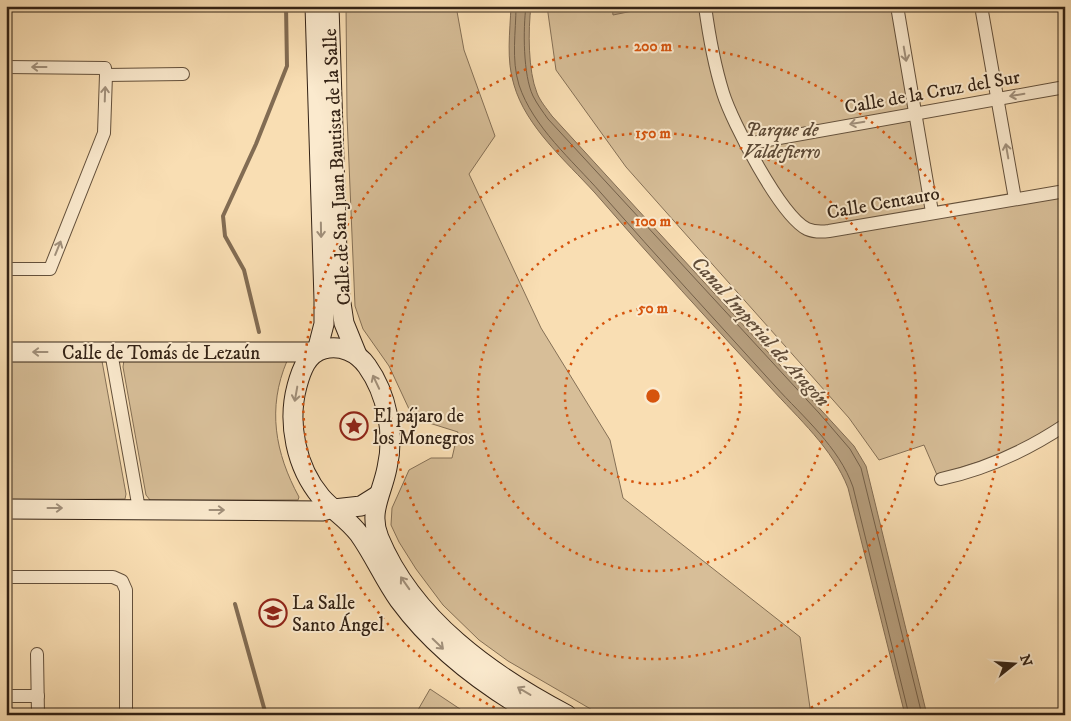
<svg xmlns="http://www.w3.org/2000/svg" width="1071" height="721" font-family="'IM FELL DW Pica',serif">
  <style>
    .green { fill: #d7be98; stroke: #857056 }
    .water { fill: #b69e7d; stroke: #826c53 }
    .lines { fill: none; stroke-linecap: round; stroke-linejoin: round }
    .shore { stroke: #746049; stroke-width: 1 }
    .stream { stroke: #826c53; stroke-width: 4 }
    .street-casing { stroke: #64513c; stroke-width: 14 }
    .secondary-casing { stroke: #332215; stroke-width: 21 }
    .street { stroke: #fbeace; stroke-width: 12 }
    .secondary { stroke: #fbeace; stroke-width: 19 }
    .oneway { stroke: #a1907b }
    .ring { fill: none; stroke: #d6540d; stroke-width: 2.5; stroke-dasharray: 2.5 5 }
    .labels { text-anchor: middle; stroke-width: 4; stroke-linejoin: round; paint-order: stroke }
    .street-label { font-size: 19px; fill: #332215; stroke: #fbeace }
    .park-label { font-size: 19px; font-style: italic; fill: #5c4936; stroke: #fbeace }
    .poi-label { font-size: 19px; fill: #332215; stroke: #fbeace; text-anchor: start }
    .water-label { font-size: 20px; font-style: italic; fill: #614d39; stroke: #fbeace }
    .centre { fill: #d6540d; stroke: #fbeace; stroke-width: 2.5 }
    .ring-label { font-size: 15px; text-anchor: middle; font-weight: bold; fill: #d6540d; stroke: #fbeace; stroke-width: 4; stroke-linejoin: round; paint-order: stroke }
  </style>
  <rect width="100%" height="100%" fill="#f9deb3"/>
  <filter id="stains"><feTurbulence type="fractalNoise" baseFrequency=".004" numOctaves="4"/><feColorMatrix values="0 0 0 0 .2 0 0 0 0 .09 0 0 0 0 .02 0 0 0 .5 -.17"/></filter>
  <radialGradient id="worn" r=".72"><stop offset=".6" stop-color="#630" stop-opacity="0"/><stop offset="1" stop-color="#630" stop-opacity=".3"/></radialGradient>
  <g class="green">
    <polygon points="346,6 456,6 464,50 495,136 469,174 541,328 610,440 623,498 800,637 811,715 601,715 508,661 479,640 443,605 416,569 399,542 391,525 392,508 409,470 431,458 452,458 458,432 426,422 409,409 389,366 363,329 355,306 347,116"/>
    <polygon points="547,6 898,6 928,219 1065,197 1065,419 1007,453 937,475 924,445 879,460 849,418 626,167 556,70"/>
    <polygon points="6,360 102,361 126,494 125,499 6,500"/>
    <path d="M124,360L287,361C267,408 275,453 299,497L298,500H150L146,495L123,367Z"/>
    <polygon points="430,689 469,715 415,715"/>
  </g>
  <g class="water">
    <path d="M511,6H531C528,30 528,71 537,93C540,101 547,109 552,116L854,446L866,466L927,715H905L848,488C833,449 798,418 770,387C711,323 652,259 595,193C566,161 526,127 514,85C506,60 510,32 511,6Z"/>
    <polygon points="612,6 657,6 613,15"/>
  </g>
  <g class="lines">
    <g class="shore">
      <path d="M516,6C516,32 511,59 519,85C533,127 572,160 601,193C658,258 717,322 775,386C803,417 839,447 853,487L909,715"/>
      <path d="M526,6C523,29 523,75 533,96C537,104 543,112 548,119L819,413L850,449L861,468L922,715"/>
    </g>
    <g class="stream">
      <polyline points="259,332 244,270 225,236 223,216 256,144 287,66 286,6"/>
      <polyline points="235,604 266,715"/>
    </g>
    <g class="street-casing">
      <g id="street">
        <path d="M705,6C709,36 714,64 723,93C732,122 780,215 807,229C814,232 822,232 829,231L1065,191"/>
        <polyline points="897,6 932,212"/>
        <polyline points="981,6 1015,199"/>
        <polyline points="6,67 105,68 106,75 104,133 50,269 6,269"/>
        <polyline points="106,75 183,74"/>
        <polyline points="746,144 1065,87"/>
        <polyline points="111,352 139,509"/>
        <path d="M941,479C987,469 1026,451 1065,425"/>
        <polyline points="6,577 113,577 122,581 126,590 126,715"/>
        <polyline points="37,654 38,715"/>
        <polyline points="6,696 38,696"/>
      </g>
    </g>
    <g class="secondary-casing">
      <g id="secondary">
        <polyline points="315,6 324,300 324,324 317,351"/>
        <polyline points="329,6 338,283 344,323 357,355"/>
        <polyline points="6,352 316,352"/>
        <polyline points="6,509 322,511 333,508"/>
        <polyline points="334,509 361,506 377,496"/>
        <path d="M536,715C483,685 435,649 399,600C384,579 374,555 359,534C348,519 332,510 321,497C296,467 287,423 297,386C301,371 307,353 324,349C341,345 357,352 367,366C387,394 395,434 387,468C382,494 368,512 379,538C413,620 491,675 567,715"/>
      </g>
    </g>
    <use href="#street" class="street"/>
    <use href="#secondary" class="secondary"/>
  </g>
  <defs><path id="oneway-shaft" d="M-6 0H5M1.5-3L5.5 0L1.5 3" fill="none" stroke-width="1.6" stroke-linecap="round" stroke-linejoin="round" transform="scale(1.25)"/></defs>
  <g class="oneway">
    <use href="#oneway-shaft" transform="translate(905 54) rotate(80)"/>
    <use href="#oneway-shaft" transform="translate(39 67) rotate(-180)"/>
    <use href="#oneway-shaft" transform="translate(105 94) rotate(-88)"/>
    <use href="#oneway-shaft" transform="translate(1017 95) rotate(171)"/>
    <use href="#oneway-shaft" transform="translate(857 123) rotate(170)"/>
    <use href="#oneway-shaft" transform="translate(1007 151) rotate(-100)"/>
    <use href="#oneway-shaft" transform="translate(321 230) rotate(89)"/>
    <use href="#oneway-shaft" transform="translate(58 248) rotate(-68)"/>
    <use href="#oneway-shaft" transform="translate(40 352) rotate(180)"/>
    <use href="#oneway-shaft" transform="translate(376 382) rotate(-115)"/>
    <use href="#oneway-shaft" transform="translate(296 394) rotate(100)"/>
    <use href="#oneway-shaft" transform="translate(55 508)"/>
    <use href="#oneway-shaft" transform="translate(217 510)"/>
    <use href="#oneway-shaft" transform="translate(405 583) rotate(-125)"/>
    <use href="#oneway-shaft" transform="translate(438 644) rotate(44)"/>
    <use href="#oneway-shaft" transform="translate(524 691) rotate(-149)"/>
  </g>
  <g class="ring">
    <circle cx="653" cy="396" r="88"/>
    <circle cx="653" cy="396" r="175"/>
    <circle cx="653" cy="396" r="263"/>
    <path d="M508 714A350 350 0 1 1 798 714"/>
  </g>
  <defs>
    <g id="sight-ring" transform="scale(1.4375)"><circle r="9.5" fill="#fbeace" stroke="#8f2418" stroke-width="1.5"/><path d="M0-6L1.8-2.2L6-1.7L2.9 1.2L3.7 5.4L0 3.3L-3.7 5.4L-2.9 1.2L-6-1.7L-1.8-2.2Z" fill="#8f2418"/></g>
    <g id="school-ring" transform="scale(1.4375)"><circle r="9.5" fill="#fbeace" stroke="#8f2418" stroke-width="1.5"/><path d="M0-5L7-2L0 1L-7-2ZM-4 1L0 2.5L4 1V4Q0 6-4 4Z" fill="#8f2418"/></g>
  </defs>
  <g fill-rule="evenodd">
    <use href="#sight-ring" x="354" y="426"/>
    <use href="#school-ring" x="273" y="613"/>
  </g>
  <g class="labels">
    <g class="street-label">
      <text transform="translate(932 91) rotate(-10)" y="7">Calle de la Cruz del Sur</text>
      <text transform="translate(336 167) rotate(-93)" y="7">Calle de San Juan Bautista de la Salle</text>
      <text transform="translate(883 202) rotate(-10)" y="7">Calle Centauro</text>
      <text x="161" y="359">Calle de Tomás de Lezaún</text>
    </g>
    <g class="park-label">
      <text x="782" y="136">Parque de<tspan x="782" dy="22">Valdefierro</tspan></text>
    </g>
    <g class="poi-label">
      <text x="373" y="422">El pájaro de<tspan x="373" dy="22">los Monegros</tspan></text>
      <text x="292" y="609">La Salle<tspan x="292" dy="22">Santo Ángel</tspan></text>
    </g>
    <g class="water-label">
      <text transform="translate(761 331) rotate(48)" y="7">Canal Imperial de Aragón</text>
    </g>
  </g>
  <circle cx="653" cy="396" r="8" class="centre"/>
  <g class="ring-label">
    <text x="653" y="51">200 m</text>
    <text x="653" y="138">150 m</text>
    <text x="653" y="226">100 m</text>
    <text x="653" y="313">50 m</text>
  </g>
  <rect width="1071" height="721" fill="none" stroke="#f9deb3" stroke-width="25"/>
  <rect x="8" y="8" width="1056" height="706" fill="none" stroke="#332215" stroke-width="2.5"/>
  <rect x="12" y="12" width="1046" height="696" fill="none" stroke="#332215"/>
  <g transform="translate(1014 664) rotate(73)" stroke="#fbeace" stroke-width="4" paint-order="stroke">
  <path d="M0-4L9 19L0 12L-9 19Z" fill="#332215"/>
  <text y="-8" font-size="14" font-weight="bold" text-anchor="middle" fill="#332215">N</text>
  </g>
  <rect width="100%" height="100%" filter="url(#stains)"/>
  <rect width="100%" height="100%" fill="url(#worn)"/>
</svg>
